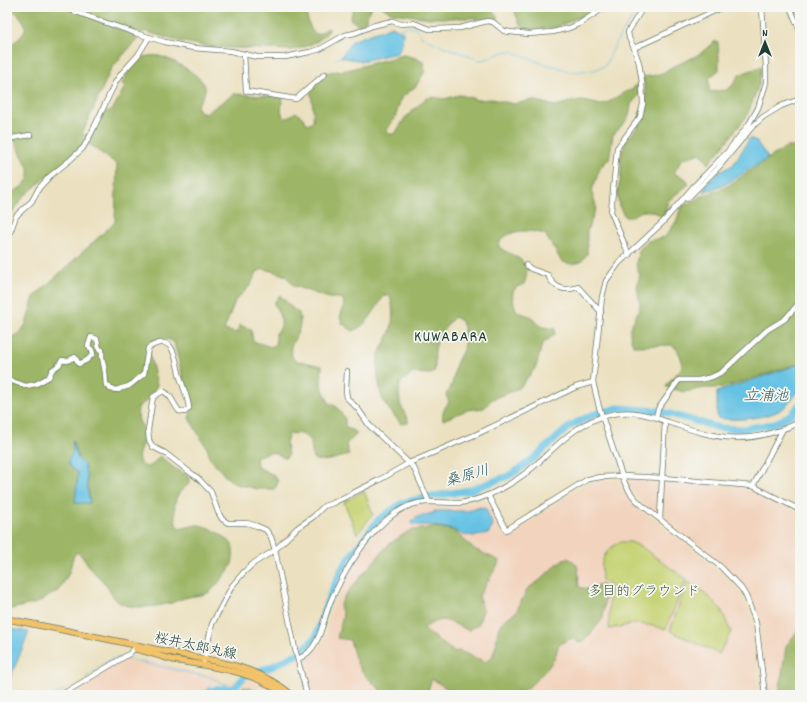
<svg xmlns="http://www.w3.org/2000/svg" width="807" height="702" font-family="Dekko,'Klee One',sans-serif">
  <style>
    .built { fill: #f2d4be }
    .green { fill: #c6d374; stroke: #728854 }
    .forest { fill: #9cb566; stroke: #5e794d; fill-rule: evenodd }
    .water { fill: #66c2e4; stroke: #42808c }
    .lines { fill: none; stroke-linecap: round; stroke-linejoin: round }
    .stream { stroke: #66c2e4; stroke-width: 1 }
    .river { stroke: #66c2e4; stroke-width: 7 }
    .minor-casing { stroke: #667665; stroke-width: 6 }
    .major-casing { stroke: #667665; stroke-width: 7 }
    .minor { stroke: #fff; stroke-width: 4.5 }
    .major { stroke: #f2c36a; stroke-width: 5.5 }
    .labels { text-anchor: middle; stroke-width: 3.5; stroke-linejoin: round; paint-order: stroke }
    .park-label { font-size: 14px; fill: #405b41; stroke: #f6f6f2 }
    .street-label { font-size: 14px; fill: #1f3d34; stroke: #f6f6f2 }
    .water-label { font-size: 15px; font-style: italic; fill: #315e60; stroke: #f6f6f2 }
    .quarter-label { font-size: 16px; letter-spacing: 1px; fill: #1f3d34; stroke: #f6f6f2 }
  </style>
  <rect width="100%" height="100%" fill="#f6f6f2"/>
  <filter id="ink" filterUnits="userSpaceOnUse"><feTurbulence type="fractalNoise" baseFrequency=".025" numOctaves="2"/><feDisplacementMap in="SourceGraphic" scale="8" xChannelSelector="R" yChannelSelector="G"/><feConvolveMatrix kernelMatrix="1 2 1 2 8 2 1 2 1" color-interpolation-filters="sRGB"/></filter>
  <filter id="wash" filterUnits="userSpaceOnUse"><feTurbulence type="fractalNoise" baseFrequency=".012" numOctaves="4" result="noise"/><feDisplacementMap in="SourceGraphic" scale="16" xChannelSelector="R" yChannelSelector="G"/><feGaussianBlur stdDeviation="0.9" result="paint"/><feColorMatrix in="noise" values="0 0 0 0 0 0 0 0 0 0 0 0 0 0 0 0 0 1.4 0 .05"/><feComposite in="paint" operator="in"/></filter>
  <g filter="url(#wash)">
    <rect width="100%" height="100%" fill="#ebe0bf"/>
    <g class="built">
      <polygon points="626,479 752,488 800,514 800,695 767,695 761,637 754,606 747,589 710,553 658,516 643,503 633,492"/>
      <polygon points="594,480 618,480 622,489 636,506 703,558 736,587 749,611 754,630 757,661 756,679 759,695 313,695 306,669 304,667 303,662 308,658 325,639 329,619 340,590 345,578 353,565 377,531 391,518 415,506 420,504 452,507 485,500 488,502 502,534 508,536 589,482"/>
      <polygon points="124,660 139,664 142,660 185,668 194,674 208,674 211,670 220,679 209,687 202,695 65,695 109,669 118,665"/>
      <polygon points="273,667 266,689 276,695 208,695 223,682 246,680 255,678"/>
    </g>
    <g class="green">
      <polygon points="364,491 373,514 357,534 344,502"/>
      <path d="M620,542H631L643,548L686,579L666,629L649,625L634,624L609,629V585L602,580C600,561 603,551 620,542Z"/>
      <polygon points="687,581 705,593 721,609 731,632 719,654 670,631"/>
    </g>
    <g class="forest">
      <path d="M9,7H305C308,18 310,45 326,29H330C322,42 306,47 292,50L210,47L174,40L144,31L111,69L82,134L91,138L102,113L112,110L125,87L122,83C127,76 132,62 140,58C145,56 154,55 159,56C170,58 206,77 205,89C205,95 200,101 197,105L199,111L205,114L234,94L283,97C282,104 279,113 285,119L296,112L303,118L308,125L313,121C314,110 312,100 310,88L322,73L347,70L403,55L416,58L423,62L425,71L416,86L401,98L396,115L386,132L388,134H395L405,118L421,103L425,99L432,97L444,99L459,95L469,97L477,100L492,99L514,104L533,100L555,106L575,101H582L594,103L599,105L609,102L623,93L631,90L638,83L641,91L640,94L631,104L629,116L626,121L613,135L609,159L600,168L592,191L593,197L595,202L596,208L587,231V254L581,262L572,264L562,262L545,234C530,230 512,228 500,241L499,246L501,249C518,258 533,261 524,284C507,289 513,300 517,312L530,316L542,327L555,329V334L542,344L536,367L521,386L513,391L492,399L484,408L467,410L443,420C441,414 445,407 449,402L446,395L452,384L456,364L464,348V326L460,320L454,317C446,326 437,337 435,350C434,357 436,365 434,372L431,374L413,373L400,383L399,392L400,404L408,420V423L401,424C396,417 386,407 383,400C379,390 376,367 378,357C380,350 384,345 387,338C394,326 394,309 390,296L384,295C376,308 368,325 353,331L342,323L340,317C342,311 346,304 342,298H329L320,295L294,286L286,276L276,272L263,269L257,272L250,286L235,301L224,330L237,333L239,325L251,329L253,341L271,347L275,345L276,339V333C287,325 278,313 274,303L280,295L291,307L299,313C300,319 301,326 298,332C293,344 287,347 294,360L322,366L321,385L329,403L337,407L345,419V425L347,428L356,432V435L346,444L349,455C339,457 323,464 314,459L312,455L311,441C304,433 299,433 289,434L286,443L288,456L286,458C281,458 280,454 275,453C270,451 261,455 256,457L257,467L274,475L278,481L276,487L274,489H257L236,484L225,476L217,466L210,459L208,450L189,418L192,409V403L182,374L174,342C166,337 159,339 150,342L149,352L157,385L149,399L138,407C138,410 137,413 138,416C138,422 144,426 144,434C145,445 130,460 146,467L152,465L160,456C166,461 173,468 180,471C183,473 187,474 188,477C192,485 184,487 180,492C172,501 175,514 176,525C182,532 192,524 199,525C208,526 225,536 231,543C234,547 234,561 231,566C229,571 212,591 208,593C200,596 191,596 184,598C178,600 173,603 167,604C153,607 135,609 122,604C114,601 111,592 107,586C102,579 95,574 90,568C85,560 85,558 77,552L73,557L69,573L59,590L37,603L7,610V340L20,333L26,324L34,297L115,222L117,164L87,143L24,196L7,220V196L23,186L29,178V169L7,126V47C31,32 31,24 9,7ZM73,442L78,459L84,465L87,477L90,503H75L78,473L70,467L68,462L73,450Z"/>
      <polygon points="354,7 372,7 368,14 365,22 360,25 357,24 350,19"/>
      <polygon points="382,7 490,7 498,18 497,21 494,22 475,18 429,18 392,13"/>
      <polygon points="513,7 596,7 587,14 554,28 526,29 520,25"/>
      <path d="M715,41L718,43L719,58V70L709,78V92L727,90L732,86L739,75L762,66L759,84L747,116L709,164L701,153L682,159L674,173L686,179L689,184L669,200L663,217C659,216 657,213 654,212C645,209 638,212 631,217H625L619,206L617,193L621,178V155L625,143L637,128L639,122L640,112L645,104L646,95L643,77C648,76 654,76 659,74C664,73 668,69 672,67C688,60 704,54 715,41Z"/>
      <path d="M786,147H798L800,150V304L791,312L797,318L800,316V363L723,388H705L684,392L666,387C671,374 686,373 681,358C679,352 677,349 672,345L634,346L631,340L630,334V328L639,310L640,304L637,286L640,275L637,269L636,263L639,250L642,245L648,241L665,237L676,222L681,207L700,197L726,187Z"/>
      <path d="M433,527L453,530L474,549L500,561L479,596L483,610L478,625L468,630C446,621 443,614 423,629L454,652L459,651L486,662L493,655L496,645L498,630L504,620L516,612L528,588L539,581L556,565L567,558C583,564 577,574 579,587L587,589L601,584L606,587L603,618L592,632L584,641L578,643L574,639H568L558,646L555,658L547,669L528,688L518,692L506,695H465L446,688L432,679L426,695H380V689C359,671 357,667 350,640L337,638L343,615L340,606L345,595L389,544L409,531Z"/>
      <polygon points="800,628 800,695 779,695 786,646"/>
      <polygon points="243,687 250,688 266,695 234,695"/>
    </g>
    <g class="water">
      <polygon points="392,26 403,32 402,44 397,53 361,61 341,57 352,41"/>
      <polygon points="750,138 756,141 768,158 724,185 703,192 708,182 718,173 733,165"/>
      <path d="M800,364C800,371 802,383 799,389C796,395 789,404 783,408C769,419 734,421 717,418V392Z"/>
      <polygon points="72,440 78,459 84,465 87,477 87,488 90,503 75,503 78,473 70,467 68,462 73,450"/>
      <polygon points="481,507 486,509 493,526 488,534 476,536 463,535 451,529 428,525 413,525 411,521 420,516 434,513 434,511 468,511"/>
      <polygon points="7,628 29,632 7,686"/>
    </g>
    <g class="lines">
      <g class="stream">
        <path d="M398,30L406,27H415L423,38L479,60C491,60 500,51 511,51L544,64L558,67L570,72L594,70L605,66L619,37L640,7"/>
        <polyline points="336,59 341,57"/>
        <polyline points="125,659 210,677 234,688"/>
        <polyline points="84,679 111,659 120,658"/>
        <polyline points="55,695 64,691"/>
      </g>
      <polyline class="river" points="206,695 211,690 234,688 246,675 271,667 301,652 316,637 326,605 335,584 342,569 353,553 378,520 402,503 428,497 470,490 508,476 521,468 535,457 570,426 592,415 618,408 660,411 720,428 744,429 772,424 782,420 793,413 800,404"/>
    </g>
  </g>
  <g filter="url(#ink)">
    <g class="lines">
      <g class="minor-casing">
        <g id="minor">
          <polyline points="62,7 135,33 165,42 193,48 231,51 257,57 285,57 310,52 320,49 345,35 355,33 372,26 392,21 401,24 414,23 429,29 435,29 460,28 487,21 493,22 504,31 510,32 529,34 553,32 569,28 579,24 605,7"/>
          <path d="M762,7L766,67V83L758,108L749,124L728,151L694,186L662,223L619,263L606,281L602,297L593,382L599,407L622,476C626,488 633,498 643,506L721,567L741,588L746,596L756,623L765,695"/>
          <polyline points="790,7 800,31"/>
          <polyline points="634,48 723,7"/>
          <polyline points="244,54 246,91 296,99 325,74"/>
          <polyline points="7,139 30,135"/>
          <polyline points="687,199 718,168 752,127 763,117 781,106 800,99"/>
          <polyline points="7,241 16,216 32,201 39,188 50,176 70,160 83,148 91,134 115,83 121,74 138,55 149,37"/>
          <polyline points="629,255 611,212 617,148 640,117 643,104 642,82 639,63 634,48 629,38 628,32 643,7"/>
          <path d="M526,265L531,269L548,275C553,288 565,292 578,287L601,312"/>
          <path d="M347,371L346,390L347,398L358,409L369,425L414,468L429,502C440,502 450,503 460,503C487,500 520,480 540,461C562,440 580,421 612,414C625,411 641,413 654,417C659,418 663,421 668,422C720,440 749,446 800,422"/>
          <path d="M7,378L12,381L26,386L36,384L49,377L52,370L59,365L62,360L67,361L75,357L79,364L87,360L93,354L92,350L88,346L91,337L97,339L99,349L102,350V357L105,372L106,385L109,386L110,389L119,390V389L129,386L144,374L148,348C175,331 175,359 180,377C183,387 188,398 189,408L185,412L179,411C173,404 172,395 163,391L153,397L148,430L149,440L153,447L165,453L187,470L199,479L211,492L218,512L222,519L228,523H247L257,526L266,530L271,537L275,550L295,649L307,695"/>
          <polyline points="656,417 658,409 679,380 699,380 712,377 722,372 767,330 785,319 800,302"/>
          <polyline points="753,486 782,431"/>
          <polyline points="488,495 506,530 588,479 601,477 622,476 663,478 753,486 800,510"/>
          <polyline points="660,519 665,421"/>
          <path d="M298,659C322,649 322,619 332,598C349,562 385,501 429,502"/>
          <polyline points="203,665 212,624 232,586 244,572 254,563 275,550 297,528 313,517 324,506 333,503 381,479 409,463 477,434 576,387 593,382"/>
          <polyline points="61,695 129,654 136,647"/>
        </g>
      </g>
      <g class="major-casing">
        <g id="major">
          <path d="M7,619C60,629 112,640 164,651C210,661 254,663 292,695"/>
          <path d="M136,649C149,652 161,657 174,660C210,667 255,670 284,695"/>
        </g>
      </g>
      <use href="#minor" class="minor"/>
      <use href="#major" class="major"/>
    </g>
  </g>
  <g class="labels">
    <g class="park-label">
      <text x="644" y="595">多目的グラウンド</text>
    </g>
    <g class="street-label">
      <text transform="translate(196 645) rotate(12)" y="5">桜井太郎丸線</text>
    </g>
    <g class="water-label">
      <text x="766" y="400">立浦池</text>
      <text transform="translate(467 475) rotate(-16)" y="5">桑原川</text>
    </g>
    <g class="quarter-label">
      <text x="451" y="341">KUWABARA</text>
    </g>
  </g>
  <rect width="807" height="702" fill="none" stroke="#f6f6f2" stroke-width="24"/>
  <g transform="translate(765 42)" stroke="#f6f6f2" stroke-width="3" paint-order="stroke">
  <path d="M0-3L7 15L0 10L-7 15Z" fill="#1f3d34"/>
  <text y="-6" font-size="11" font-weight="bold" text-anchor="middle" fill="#1f3d34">N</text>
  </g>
</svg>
